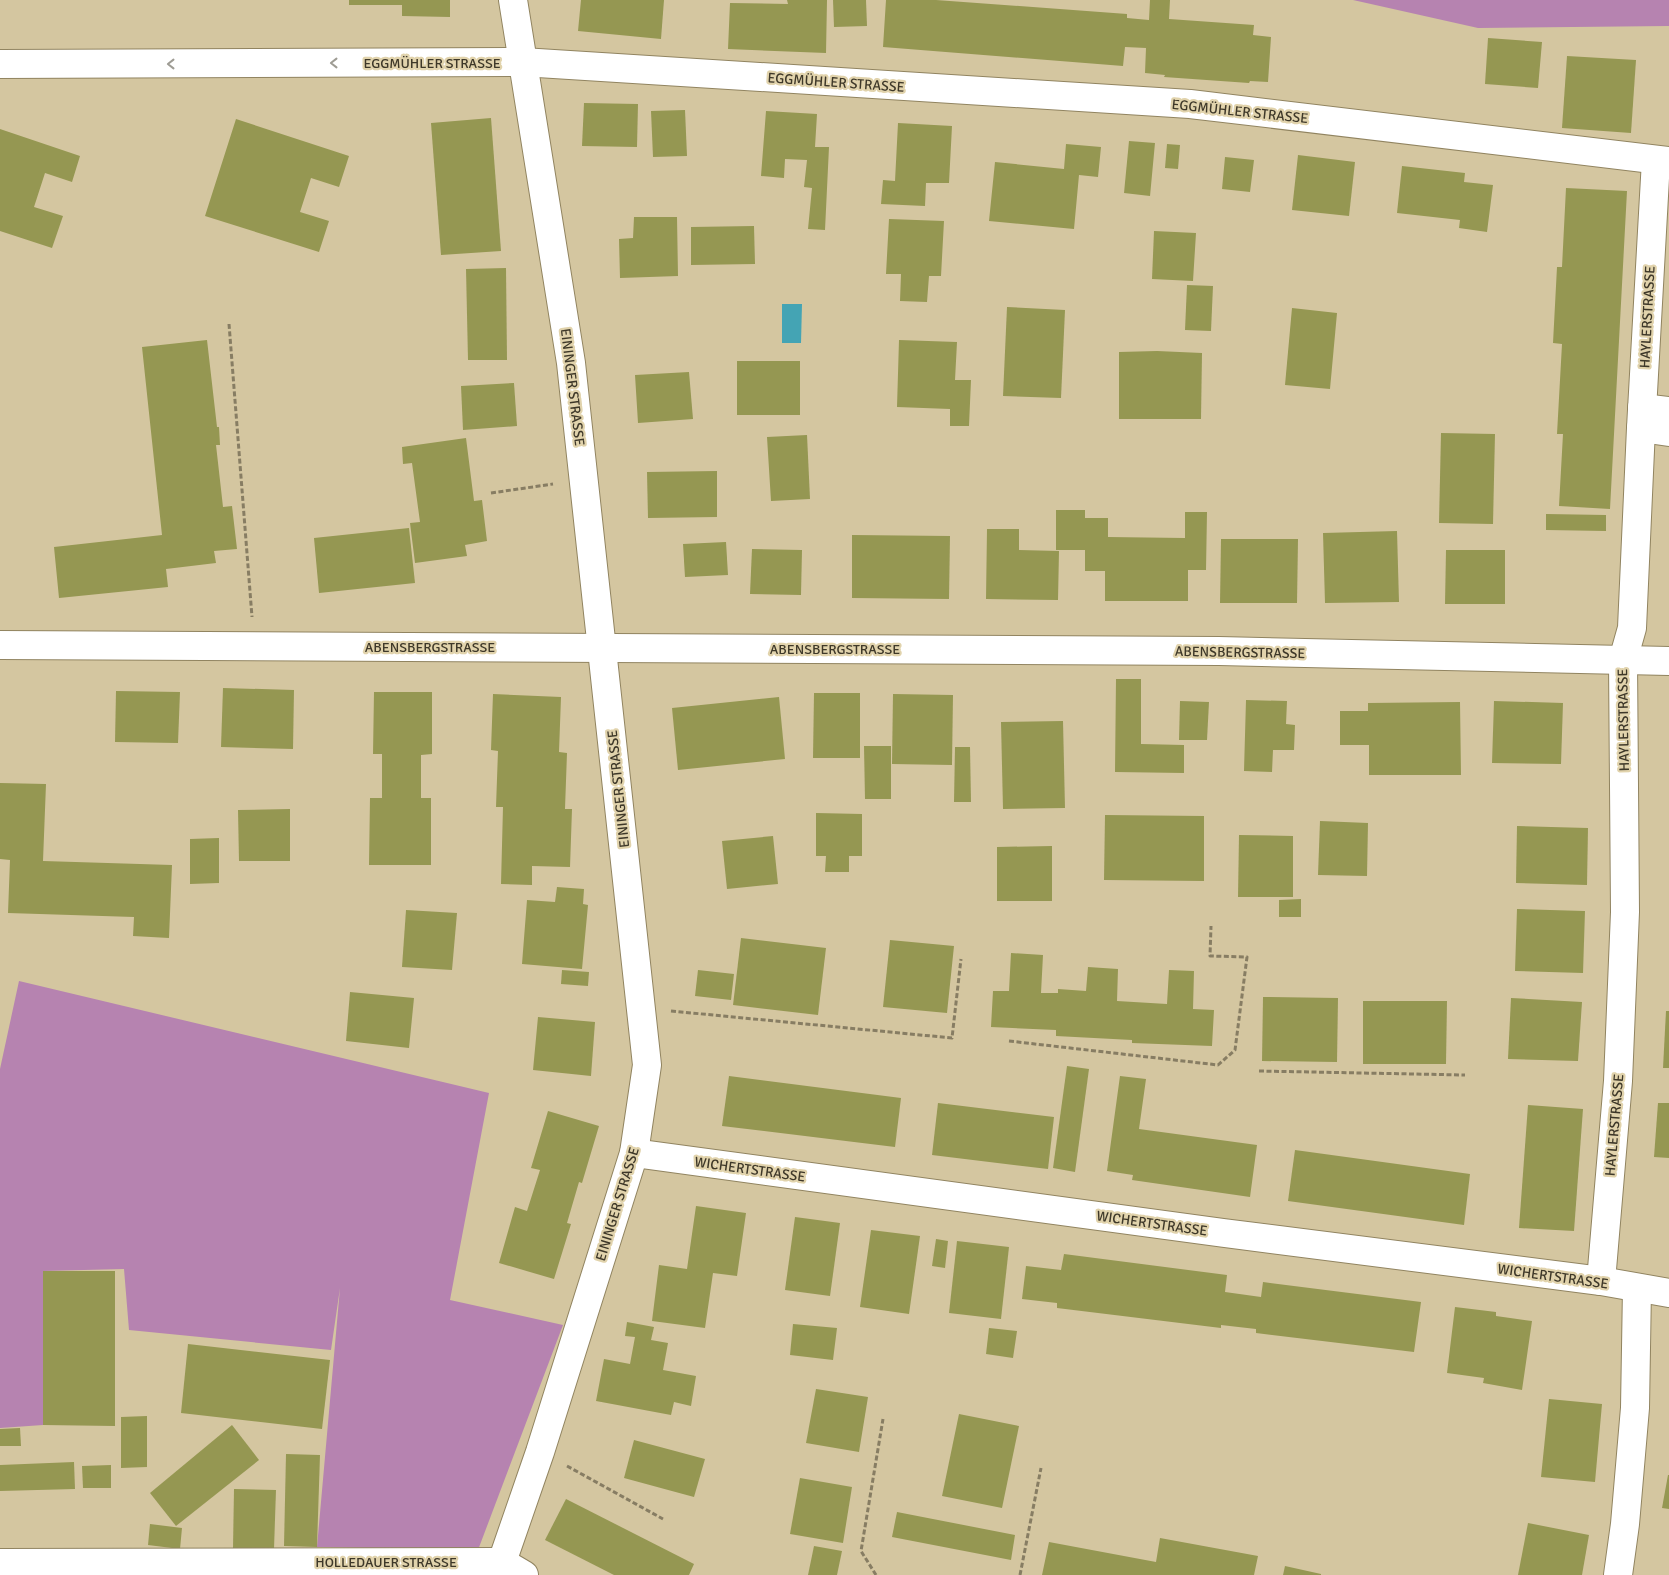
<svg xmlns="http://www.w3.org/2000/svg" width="1669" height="1575" font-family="Signika,sans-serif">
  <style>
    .green { fill: #b683b0 }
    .water { fill: #44a4b4 }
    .building { fill: #959752 }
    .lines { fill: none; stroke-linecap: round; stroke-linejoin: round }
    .minor-casing { stroke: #918460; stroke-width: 30 }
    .path { stroke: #877d63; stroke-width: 3; stroke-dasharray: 5 2.5; stroke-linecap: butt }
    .minor { stroke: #fff; stroke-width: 28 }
    .oneway { stroke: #9e9c94 }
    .labels { text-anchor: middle; stroke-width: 4.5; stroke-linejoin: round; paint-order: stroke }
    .street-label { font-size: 14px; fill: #3e3829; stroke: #e1d3ac }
  </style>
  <rect width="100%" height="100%" fill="#d4c6a0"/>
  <g class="green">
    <polygon points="1353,0 1669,0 1669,26 1478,28"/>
    <polygon points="19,981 489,1093 450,1300 563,1325 478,1550 317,1547 340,1288 331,1350 129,1330 124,1269 43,1271 43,1425 0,1428 0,1069"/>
  </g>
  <polygon class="water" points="782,304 802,304 801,343 782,343"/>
  <g class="building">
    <polygon points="349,0 450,0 450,17 402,16 402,5 349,5"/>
    <polygon points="581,0 664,0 661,39 578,31"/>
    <polygon points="787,0 827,0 826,53 728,49 730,3 788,4"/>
    <polygon points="833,0 866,0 867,26 834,27"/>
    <polygon points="886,0 936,0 1127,14 1127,18 1149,20 1150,0 1170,0 1169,19 1254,25 1253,35 1271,37 1268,82 1250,81 1249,83 1164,77 1165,75 1145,73 1146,48 1125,47 1123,66 883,47"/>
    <polygon points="1488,38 1542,42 1538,88 1485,84"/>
    <polygon points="1567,56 1636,60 1631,133 1562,128"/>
    <polygon points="584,103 638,104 637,147 582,146"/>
    <polygon points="685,110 687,156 653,157 651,111"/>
    <polygon points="766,111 817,114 815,147 829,147 825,230 808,229 812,188 804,187 807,160 785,159 784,178 761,176"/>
    <polygon points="491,118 501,251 441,255 431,123"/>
    <polygon points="236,119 349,156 339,187 311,178 300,212 329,221 319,252 205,216"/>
    <polygon points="898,123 952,126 949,183 926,183 925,206 881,204 883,180 895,181"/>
    <polygon points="0,129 80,156 72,182 45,173 34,207 63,216 52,248 0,231"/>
    <polygon points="1129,141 1155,143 1150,196 1124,193"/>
    <polygon points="1066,144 1101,147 1098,177 1079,175 1074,229 989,221 995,162 1064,169"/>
    <polygon points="1167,144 1180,145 1178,169 1165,168"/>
    <polygon points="1298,155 1355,162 1349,216 1292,210"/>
    <polygon points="1225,157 1254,160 1250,192 1222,189"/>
    <polygon points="1402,166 1465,173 1464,182 1493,185 1487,232 1459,228 1460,220 1397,213"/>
    <polygon points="1566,188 1627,191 1610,509 1559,506 1563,434 1557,434 1562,344 1553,343 1557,267 1562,267"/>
    <polygon points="634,217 677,217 678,276 620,278 619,239 633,238"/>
    <polygon points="889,219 944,221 941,276 929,276 927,302 900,301 901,274 886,274"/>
    <polygon points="754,226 755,264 691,265 691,227"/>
    <polygon points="1154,231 1196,233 1193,281 1152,279"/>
    <polygon points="506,268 507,360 468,360 466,269"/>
    <polygon points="1187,285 1213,286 1211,331 1185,330"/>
    <polygon points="1007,307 1065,310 1061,398 1003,396"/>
    <polygon points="1292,308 1337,313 1330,389 1285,385"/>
    <polygon points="207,340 217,427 219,427 220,445 216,445 223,507 232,506 237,549 214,551 216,563 166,569 168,587 59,598 54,547 162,535 142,347"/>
    <polygon points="899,340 957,342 955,380 971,380 969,426 950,426 950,409 897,407"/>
    <polygon points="1157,351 1202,353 1201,419 1119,419 1119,352"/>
    <rect x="737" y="361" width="63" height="54"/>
    <polygon points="689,372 693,419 638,423 635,375"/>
    <polygon points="514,383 517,426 463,430 461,386"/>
    <polygon points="1441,433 1495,434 1493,524 1439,523"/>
    <polygon points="807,435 810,499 771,501 767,437"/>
    <polygon points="466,438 474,501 482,500 487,541 465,545 467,556 415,563 410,523 420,522 412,463 403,464 402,447"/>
    <polygon points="717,471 717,517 648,518 647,472"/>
    <polygon points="1056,510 1085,510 1085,518 1108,518 1108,537 1185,538 1185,512 1207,512 1206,570 1188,570 1188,601 1105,601 1105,571 1085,571 1085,550 1056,550"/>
    <polygon points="1546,514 1606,515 1606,531 1546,530"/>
    <polygon points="409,528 415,583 319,593 314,538"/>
    <polygon points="987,529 1019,529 1019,550 1059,551 1058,600 986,599"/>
    <polygon points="1397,531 1399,602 1325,603 1323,533"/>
    <polygon points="852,535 950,536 949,599 852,598"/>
    <polygon points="1221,539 1298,539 1297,603 1220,603"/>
    <polygon points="726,542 728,575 685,577 683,544"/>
    <polygon points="752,549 802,550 801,595 750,594"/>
    <polygon points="1446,550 1505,550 1505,604 1445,604"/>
    <polygon points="1116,679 1141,679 1141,744 1184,745 1184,773 1115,772"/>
    <polygon points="223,688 294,690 293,749 221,747"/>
    <polygon points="116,691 180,692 178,743 115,742"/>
    <polygon points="374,692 432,692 432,754 421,755 421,798 431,798 431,865 369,865 370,798 382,798 382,754 373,754"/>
    <polygon points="814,693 860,693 860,758 813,758"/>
    <polygon points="493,694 561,697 559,752 567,753 565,809 572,809 570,867 532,866 532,885 501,884 503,807 496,807 498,751 491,750"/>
    <polygon points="893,694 953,695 952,765 892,764"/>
    <polygon points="779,697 785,759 678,770 672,708"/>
    <polygon points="1246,700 1287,701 1286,724 1295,725 1294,750 1273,750 1272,772 1244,771"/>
    <polygon points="1180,701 1209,702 1207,740 1179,740"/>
    <polygon points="1494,701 1563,703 1561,764 1492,763"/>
    <polygon points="1460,702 1461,775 1369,775 1369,745 1340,745 1340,711 1368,711 1368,703"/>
    <polygon points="1063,721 1065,808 1003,809 1001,722"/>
    <polygon points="864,746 891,746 891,799 865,799"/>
    <polygon points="955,747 970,747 971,802 954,802"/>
    <polygon points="0,783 46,784 43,861 172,865 169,938 133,936 134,917 8,913 10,860 0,859"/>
    <polygon points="290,809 290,861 239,861 238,810"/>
    <polygon points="816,813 862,814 862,856 849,856 849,872 825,872 826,856 816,856"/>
    <polygon points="1105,815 1204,816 1204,881 1104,880"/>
    <polygon points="1320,821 1368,823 1367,876 1318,875"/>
    <polygon points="1517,826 1588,828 1587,885 1516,883"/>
    <polygon points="1239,835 1293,836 1293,897 1238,897"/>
    <polygon points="773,836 778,884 727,889 722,841"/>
    <polygon points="219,838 219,883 190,884 190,839"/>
    <polygon points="1052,846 1052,901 997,901 997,847"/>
    <polygon points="557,887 584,889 583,904 588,905 582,969 522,964 527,900 555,902"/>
    <polygon points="1301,899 1301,917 1279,917 1279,900"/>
    <polygon points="1517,909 1585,911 1583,973 1515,971"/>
    <polygon points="406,910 457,913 452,970 402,967"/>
    <polygon points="741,938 826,948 818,1015 733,1005"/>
    <polygon points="890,940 954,946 947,1013 883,1007"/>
    <polygon points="1011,953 1043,955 1041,993 1058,993 1058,989 1086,991 1088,967 1118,969 1117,1001 1167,1004 1169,970 1194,971 1193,1009 1214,1010 1212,1046 1132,1043 1132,1040 1056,1036 1056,1030 991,1027 993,991 1009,991"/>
    <polygon points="562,970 589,972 588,986 561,984"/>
    <polygon points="698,970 734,974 731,1000 695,996"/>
    <polygon points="350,992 414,998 409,1048 346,1041"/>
    <polygon points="1263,997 1338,998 1337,1062 1262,1061"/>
    <polygon points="1511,998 1582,1002 1578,1061 1508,1059"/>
    <polygon points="1363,1001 1447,1001 1446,1064 1363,1064"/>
    <polygon points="1666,1011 1669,1011 1669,1068 1663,1068"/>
    <polygon points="538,1017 595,1022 591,1076 533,1070"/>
    <polygon points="1067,1066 1089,1069 1075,1172 1053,1168"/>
    <polygon points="729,1076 901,1098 895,1147 722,1126"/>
    <polygon points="1120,1076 1146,1079 1139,1129 1257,1145 1250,1197 1132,1180 1133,1175 1107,1171"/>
    <polygon points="938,1103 1054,1117 1048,1169 932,1155"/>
    <polygon points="1658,1103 1669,1103 1669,1158 1654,1157"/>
    <polygon points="1528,1105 1583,1109 1574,1231 1519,1228"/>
    <polygon points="548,1111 599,1126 582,1183 579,1182 567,1223 571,1224 554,1279 499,1263 515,1207 527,1211 540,1170 531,1168"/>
    <polygon points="1295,1150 1470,1174 1464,1225 1288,1201"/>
    <polygon points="696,1206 746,1213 737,1276 713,1273 705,1328 652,1321 659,1265 687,1269"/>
    <polygon points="795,1217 840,1223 830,1296 785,1290"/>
    <polygon points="871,1230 920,1236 909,1314 860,1307"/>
    <polygon points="936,1239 948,1241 945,1268 932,1266"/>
    <polygon points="957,1241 1009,1247 1001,1319 949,1313"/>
    <polygon points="1064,1254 1227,1275 1225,1292 1261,1297 1263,1282 1421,1302 1414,1352 1256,1333 1256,1329 1221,1325 1221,1328 1057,1308 1057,1303 1022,1299 1026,1266 1061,1270"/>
    <polygon points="43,1271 115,1271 115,1426 43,1425"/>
    <polygon points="1455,1307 1496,1312 1496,1316 1532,1321 1522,1390 1483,1383 1484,1378 1447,1373"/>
    <polygon points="627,1322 654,1327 651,1340 668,1343 663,1370 696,1376 691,1406 674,1402 671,1415 596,1401 604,1359 630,1364 635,1337 625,1336"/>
    <polygon points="793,1324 837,1328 833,1360 790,1355"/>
    <polygon points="989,1328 1017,1331 1013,1358 986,1354"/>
    <polygon points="188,1344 330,1360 322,1429 181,1413"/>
    <polygon points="816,1389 868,1397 859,1452 806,1443"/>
    <polygon points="1549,1399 1602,1404 1595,1482 1541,1477"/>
    <polygon points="959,1414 1019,1426 1002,1508 942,1496"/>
    <polygon points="147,1416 147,1467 121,1468 121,1417"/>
    <polygon points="232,1425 259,1460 176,1526 150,1493"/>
    <polygon points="20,1428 21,1446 0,1446 0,1429"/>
    <polygon points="634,1440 705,1459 694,1497 624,1478"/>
    <polygon points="286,1454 320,1455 317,1547 284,1546"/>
    <polygon points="74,1462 75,1489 0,1491 0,1465"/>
    <polygon points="111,1465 111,1488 83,1488 82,1466"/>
    <polygon points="1668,1475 1669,1475 1669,1509 1662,1508"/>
    <polygon points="800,1478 852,1487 843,1543 790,1534"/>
    <polygon points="234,1489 276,1490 274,1549 233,1548"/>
    <polygon points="566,1499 694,1564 689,1575 614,1575 545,1540"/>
    <polygon points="897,1512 1015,1535 1011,1560 892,1537"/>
    <polygon points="1528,1523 1589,1535 1582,1575 1518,1575"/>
    <polygon points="150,1524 182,1528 180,1549 148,1545"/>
    <polygon points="1160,1538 1258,1556 1254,1575 1042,1575 1049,1542 1156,1562"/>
    <polygon points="814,1546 842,1551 837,1575 808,1575"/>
    <polygon points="1285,1566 1321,1574 1321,1575 1283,1575"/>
  </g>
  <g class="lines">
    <g class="minor-casing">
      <g id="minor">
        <polyline points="0,64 522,62 1190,104 1669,161"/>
        <polyline points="1642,408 1669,411"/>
        <polyline points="1641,428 1669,432"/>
        <polyline points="0,645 1219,651 1669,661"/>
        <polyline points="634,1153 1224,1233 1601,1281 1669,1293"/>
        <polyline points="1601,1281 1618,1081 1625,912 1623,660 1632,628 1641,428 1656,160"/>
        <polyline points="502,1562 540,1452 634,1153 647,1065 571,363 513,0"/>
        <polyline points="0,1563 502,1562 524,1575"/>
        <polyline points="1618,1575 1625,1524 1635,1408 1637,1288"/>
      </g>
    </g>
    <g class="path">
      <polyline points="229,324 252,617"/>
      <polyline points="491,493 553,484"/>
      <polyline points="671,1011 952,1038 961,959"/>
      <polyline points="1009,1041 1218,1065 1235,1050 1247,957 1210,956 1211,926"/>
      <polyline points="1259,1071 1465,1075"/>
      <polyline points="567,1466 663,1519"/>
      <polyline points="876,1575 861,1551 883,1419"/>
      <polyline points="1020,1575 1041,1468"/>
    </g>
    <use href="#minor" class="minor"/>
  </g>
  <defs><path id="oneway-chevron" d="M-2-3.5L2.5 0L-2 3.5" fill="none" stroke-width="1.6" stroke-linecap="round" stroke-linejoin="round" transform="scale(1.25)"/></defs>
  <g class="oneway">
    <use href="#oneway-chevron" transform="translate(334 63) rotate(180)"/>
    <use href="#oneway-chevron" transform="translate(171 64) rotate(180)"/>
  </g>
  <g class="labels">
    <g class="street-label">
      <text x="432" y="68">EGGMÜHLER STRASSE</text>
      <text transform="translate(836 82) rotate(4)" y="5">EGGMÜHLER STRASSE</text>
      <text transform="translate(1240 111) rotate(6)" y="5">EGGMÜHLER STRASSE</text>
      <text transform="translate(1647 317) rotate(-87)" y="5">HAYLERSTRASSE</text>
      <text transform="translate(573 387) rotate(83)" y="5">EININGER STRASSE</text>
      <text x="430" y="652">ABENSBERGSTRASSE</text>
      <text x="835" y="654">ABENSBERGSTRASSE</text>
      <text transform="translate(1240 652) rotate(1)" y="5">ABENSBERGSTRASSE</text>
      <text transform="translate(1623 720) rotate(-91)" y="5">HAYLERSTRASSE</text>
      <text transform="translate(618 789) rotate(-96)" y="5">EININGER STRASSE</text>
      <text transform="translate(1614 1125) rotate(-85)" y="5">HAYLERSTRASSE</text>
      <text transform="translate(750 1169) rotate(8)" y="5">WICHERTSTRASSE</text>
      <text transform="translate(617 1204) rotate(-73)" y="5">EININGER STRASSE</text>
      <text transform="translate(1152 1223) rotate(8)" y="5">WICHERTSTRASSE</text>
      <text transform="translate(1553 1276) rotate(8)" y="5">WICHERTSTRASSE</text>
      <text x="386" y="1567">HOLLEDAUER STRASSE</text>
    </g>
  </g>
</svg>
